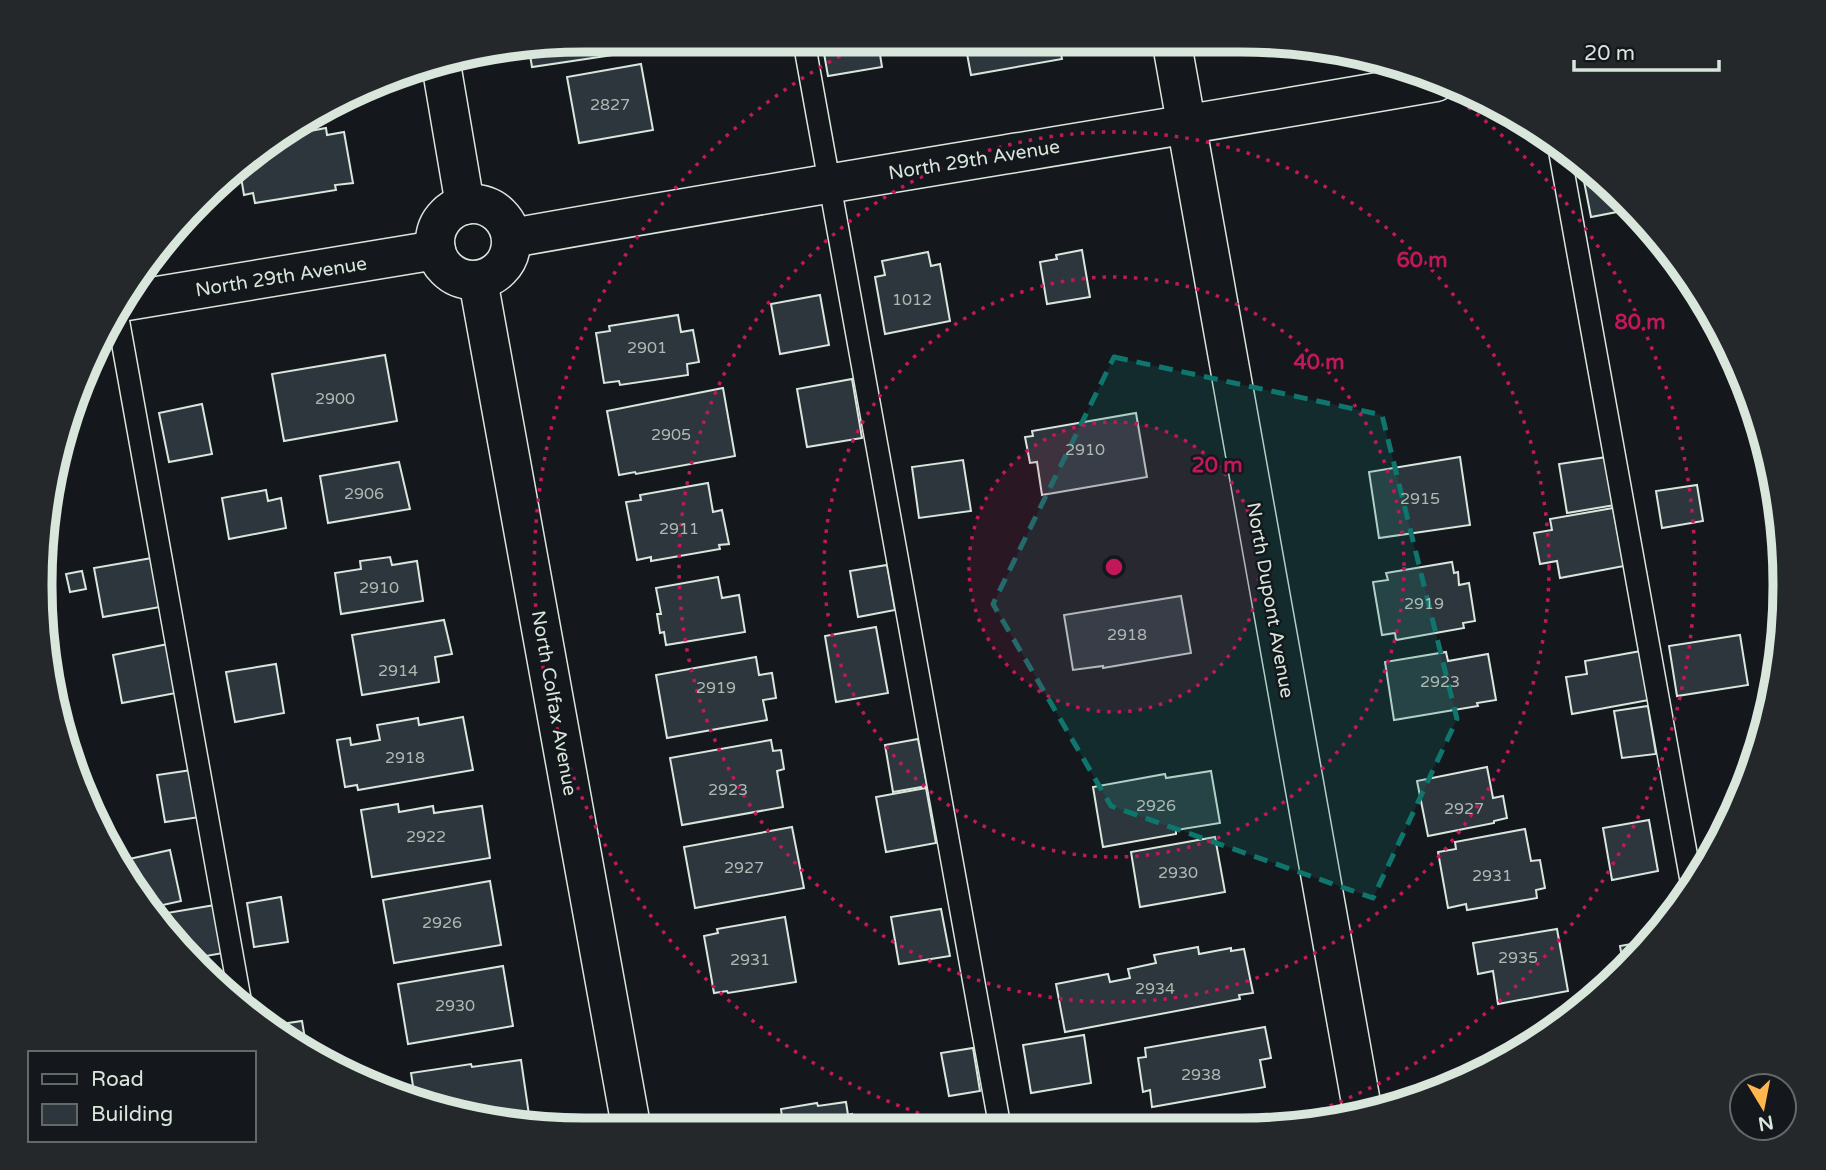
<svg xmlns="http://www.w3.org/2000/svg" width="1826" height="1170" font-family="'Varela Round',sans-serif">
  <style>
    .building { fill: #2c363c; stroke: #d8e6dc; stroke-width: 2 }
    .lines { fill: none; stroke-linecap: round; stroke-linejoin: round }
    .service-casing { stroke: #d8e6dc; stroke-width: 24 }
    .minor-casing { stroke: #d8e6dc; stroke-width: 41 }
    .service { stroke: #14181c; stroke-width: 21 }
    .minor { stroke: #14181c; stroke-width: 38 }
    .marked { fill: #0f766e; fill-opacity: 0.2; stroke: #0f766e; stroke-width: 5; stroke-dasharray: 14 9; stroke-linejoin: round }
    .ring { fill: none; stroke: #c2185b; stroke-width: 3.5; stroke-dasharray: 3.5 7 }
    .labels { text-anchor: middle; stroke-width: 5; stroke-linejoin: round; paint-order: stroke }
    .number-label { font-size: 16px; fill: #adbab4 }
    .street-label { font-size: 19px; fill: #d8e6dc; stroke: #14181c }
    .rim { fill: none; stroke: #d8e6dc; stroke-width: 9 }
    .centre { fill: #c2185b; stroke: #14181c; stroke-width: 3.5 }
    .ring-label { font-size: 21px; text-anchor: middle; font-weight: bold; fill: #c2185b; stroke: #14181c; stroke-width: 5; stroke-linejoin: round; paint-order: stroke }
  </style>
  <rect width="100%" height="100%" fill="#14181c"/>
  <g class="building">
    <polygon points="585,40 687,41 687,44 532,67 529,49"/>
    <polygon points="822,42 878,42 882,67 828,76"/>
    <polygon points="965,43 1059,43 1062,59 971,75"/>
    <polygon points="641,64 653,130 579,143 567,77"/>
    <polygon points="326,128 327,135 344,132 353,183 335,185 336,190 255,203 253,193 244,195 240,171 278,137"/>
    <polygon points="1592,170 1600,175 1632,209 1591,217 1582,171"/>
    <polygon points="1082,250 1090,297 1047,304 1040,262 1057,259 1056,255"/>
    <polygon points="928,252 931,266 940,264 950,321 885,334 875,277 885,275 882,261"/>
    <polygon points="820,295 829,345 780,354 771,304"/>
    <polygon points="678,315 681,332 693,330 699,362 687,364 688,375 620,385 619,381 604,383 596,333 610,331 609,326"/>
    <polygon points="385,355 397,421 284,441 272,374"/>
    <polygon points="852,379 862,438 807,447 797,389"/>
    <polygon points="723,388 735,456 636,474 635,472 619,475 607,411"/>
    <polygon points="202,404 212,454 169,462 159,413"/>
    <polygon points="1136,413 1147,477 1042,495 1037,462 1030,463 1025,437 1033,436 1032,431"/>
    <polygon points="1460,457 1470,525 1379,538 1369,472"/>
    <polygon points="1607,457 1615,505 1567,513 1559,464"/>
    <polygon points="963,460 971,511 919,518 912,467"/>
    <polygon points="399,462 410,509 328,523 320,476"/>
    <polygon points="708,483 713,512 722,510 729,544 719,545 720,549 651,561 651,557 637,560 626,502 641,500 640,495"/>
    <polygon points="1697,485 1703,521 1662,528 1656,491"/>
    <polygon points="266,490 268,501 281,498 286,528 229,539 222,498"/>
    <polygon points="1613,508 1624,566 1560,578 1557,561 1540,564 1534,533 1552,530 1550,519"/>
    <polygon points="390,557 392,565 417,561 423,601 341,614 335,573 361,569 360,561"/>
    <polygon points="152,558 160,607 103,617 94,568"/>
    <polygon points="1452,562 1454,573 1458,572 1459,585 1469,583 1475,621 1463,623 1464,628 1396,640 1395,633 1382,635 1373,582 1388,580 1386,573"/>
    <polygon points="887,565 895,610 858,617 850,571"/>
    <polygon points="82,571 86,589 70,592 66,574"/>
    <polygon points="718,577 722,598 739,595 745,632 666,645 664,632 660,633 657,614 661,614 656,588"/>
    <polygon points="1181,596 1191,653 1103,668 1103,666 1073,670 1064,615"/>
    <polygon points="444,620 452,654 435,657 439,682 362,695 352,635"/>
    <polygon points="876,627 888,693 836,702 825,636"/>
    <polygon points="1740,635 1748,685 1677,696 1669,646"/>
    <polygon points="168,644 176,693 122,703 113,655"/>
    <polygon points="1641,651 1649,700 1572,714 1566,677 1587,674 1585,661"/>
    <polygon points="1446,652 1448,661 1488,654 1496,700 1477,703 1478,706 1394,720 1385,662"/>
    <polygon points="756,657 759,675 772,673 776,698 763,700 767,720 667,738 656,675"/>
    <polygon points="276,664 284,713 235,722 226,672"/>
    <polygon points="55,686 64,739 59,726"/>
    <polygon points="1648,706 1656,754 1622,758 1614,711"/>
    <polygon points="463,717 473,770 358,790 357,785 345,787 337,740 350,738 351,745 380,740 377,725 418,718 419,725"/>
    <polygon points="918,739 927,786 893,792 885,745"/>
    <polygon points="771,740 773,751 781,750 784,769 777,771 783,807 682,825 670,758"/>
    <polygon points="1487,767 1493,798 1503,796 1507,818 1494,821 1494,823 1428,836 1417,781"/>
    <polygon points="192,770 200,817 165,822 157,775"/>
    <polygon points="1211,771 1220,823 1176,830 1176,834 1103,847 1093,787 1165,774 1166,778"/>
    <polygon points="926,788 936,843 886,852 876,797"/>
    <polygon points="398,804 399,812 433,806 434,813 482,806 490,858 372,877 361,810"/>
    <polygon points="1649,820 1658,871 1612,880 1603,828"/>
    <polygon points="792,827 804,888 695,908 684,847"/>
    <polygon points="1525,829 1531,861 1540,860 1545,888 1536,890 1537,898 1467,910 1466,904 1448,908 1438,852 1456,849 1455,842"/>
    <polygon points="1215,837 1225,892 1140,907 1131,852"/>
    <polygon points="170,850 181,901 154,907 121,867 120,861"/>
    <polygon points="490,881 501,945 394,963 383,900"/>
    <polygon points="281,897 288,942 254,947 247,903"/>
    <polygon points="215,905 223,953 195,958 170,926 167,913"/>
    <polygon points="941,909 950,956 899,964 891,917"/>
    <polygon points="785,917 796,982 728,993 727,991 714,993 704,936 718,933 717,929"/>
    <polygon points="1557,929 1568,991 1498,1004 1493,971 1478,974 1473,943"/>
    <polygon points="1653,940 1651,944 1624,969 1620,946"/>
    <polygon points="1198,947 1199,954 1231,948 1231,951 1244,949 1253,993 1239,995 1240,999 1065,1032 1056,984 1108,974 1110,982 1130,978 1128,969 1156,963 1154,955"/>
    <polygon points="503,966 513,1026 408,1044 398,984"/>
    <polygon points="302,1021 306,1045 274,1025"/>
    <polygon points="1265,1027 1271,1058 1260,1060 1265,1087 1152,1107 1150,1090 1143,1092 1138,1058 1146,1057 1145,1048"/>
    <polygon points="1084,1035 1091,1083 1031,1093 1023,1045"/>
    <polygon points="973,1048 980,1091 949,1096 941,1053"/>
    <polygon points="521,1060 529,1115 514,1117 514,1121 503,1122 415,1099 411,1073 471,1064 472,1067"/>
    <polygon points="846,1102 848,1115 852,1114 854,1127 742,1126 754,1124 753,1122 782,1117 781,1109 817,1103 818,1106"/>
    <polygon points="1278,1119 1279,1128 1276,1129 1163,1128 1197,1122 1198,1125 1228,1120 1229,1128"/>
    <polygon points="1064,1120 1066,1128 1020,1127"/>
  </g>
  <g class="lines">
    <g class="service-casing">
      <g id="service">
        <polyline points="804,42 1000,1127"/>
        <polyline points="1559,148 1692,886"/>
        <polyline points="118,318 241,1004"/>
      </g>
    </g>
    <g class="minor-casing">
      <g id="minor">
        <polyline points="1172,44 1363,1114"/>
        <polyline points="441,64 465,205"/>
        <circle cx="473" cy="242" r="38"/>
        <path d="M512,238C820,183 1128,136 1436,82"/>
        <polyline points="478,280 631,1126"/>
        <polyline points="127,301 436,250"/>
      </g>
    </g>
    <use href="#service" class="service"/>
    <use href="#minor" class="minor"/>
  </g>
  <path class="marked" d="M1114,357L1382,415L1457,719L1373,898L1111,806L993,604Z"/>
  <circle cx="1114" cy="567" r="145" fill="#c2185b" fill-opacity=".12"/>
  <g class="ring">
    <circle cx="1114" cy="567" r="145"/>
    <circle cx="1114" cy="567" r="290"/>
    <circle cx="1114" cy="567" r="435"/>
    <path d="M959 1126A580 580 0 0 1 864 44M1434 83A580 580 0 0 1 1259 1129"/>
  </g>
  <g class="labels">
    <g class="number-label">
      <text x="610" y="110">2827</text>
      <text x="912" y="305">1012</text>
      <text x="647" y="353">2901</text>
      <text x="335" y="404">2900</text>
      <text x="671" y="440">2905</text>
      <text x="1085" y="455">2910</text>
      <text x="364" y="499">2906</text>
      <text x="1420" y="504">2915</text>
      <text x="679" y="534">2911</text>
      <text x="379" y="593">2910</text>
      <text x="1424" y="609">2919</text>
      <text x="1127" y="640">2918</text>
      <text x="398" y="676">2914</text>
      <text x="1440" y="687">2923</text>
      <text x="716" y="693">2919</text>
      <text x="405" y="763">2918</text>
      <text x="728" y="795">2923</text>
      <text x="1156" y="811">2926</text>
      <text x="1464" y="814">2927</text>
      <text x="426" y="842">2922</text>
      <text x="744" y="873">2927</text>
      <text x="1178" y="878">2930</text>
      <text x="1492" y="881">2931</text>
      <text x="442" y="928">2926</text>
      <text x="1518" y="963">2935</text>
      <text x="750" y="965">2931</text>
      <text x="1155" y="994">2934</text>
      <text x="455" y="1011">2930</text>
      <text x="1201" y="1080">2938</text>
    </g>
    <g class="street-label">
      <text transform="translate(974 159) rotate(-9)" y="7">North 29th Avenue</text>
      <text transform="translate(281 276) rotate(-9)" y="7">North 29th Avenue</text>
      <text transform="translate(1271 600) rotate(80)" y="7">North Dupont Avenue</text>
      <text transform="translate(555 703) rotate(80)" y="7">North Colfax Avenue</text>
    </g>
  </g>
  <path d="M0 0H1826V1170H0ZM584 52H1241A532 532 0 0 1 1773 584V586A532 532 0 0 1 1241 1118H584A532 532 0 0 1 52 586V584A532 532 0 0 1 584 52Z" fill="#24282b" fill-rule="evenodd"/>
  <path class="rim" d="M584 52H1241A532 532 0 0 1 1773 584V586A532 532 0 0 1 1241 1118H584A532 532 0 0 1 52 586V584A532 532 0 0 1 584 52Z"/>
  <circle cx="1114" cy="567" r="10" class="centre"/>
  <g class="ring-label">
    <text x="1422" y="267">60 m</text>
    <text x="1640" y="329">80 m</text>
    <text x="1319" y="369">40 m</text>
    <text x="1217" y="472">20 m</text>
  </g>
  <rect x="28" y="1051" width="228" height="91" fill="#14181c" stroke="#626a69" stroke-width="2"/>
  <rect x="42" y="1074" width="35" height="10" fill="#14181c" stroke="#626a69" stroke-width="2"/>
  <text x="91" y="1086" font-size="21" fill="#d8e6dc">Road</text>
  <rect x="42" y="1104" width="35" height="21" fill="#2c363c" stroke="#626a69" stroke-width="2"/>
  <text x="91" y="1121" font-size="21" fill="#d8e6dc">Building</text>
  <g transform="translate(1763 1107) rotate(170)"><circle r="33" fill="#14181c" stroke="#626a69" stroke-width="2"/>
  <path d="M0-5L12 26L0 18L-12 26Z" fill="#ffb74d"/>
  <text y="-10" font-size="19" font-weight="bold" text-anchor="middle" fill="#d8e6dc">N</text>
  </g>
  <path d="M1574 60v10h145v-10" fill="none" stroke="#d8e6dc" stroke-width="3.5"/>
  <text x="1584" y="60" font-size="21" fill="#d8e6dc" stroke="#14181c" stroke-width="5" paint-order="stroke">20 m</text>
</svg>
